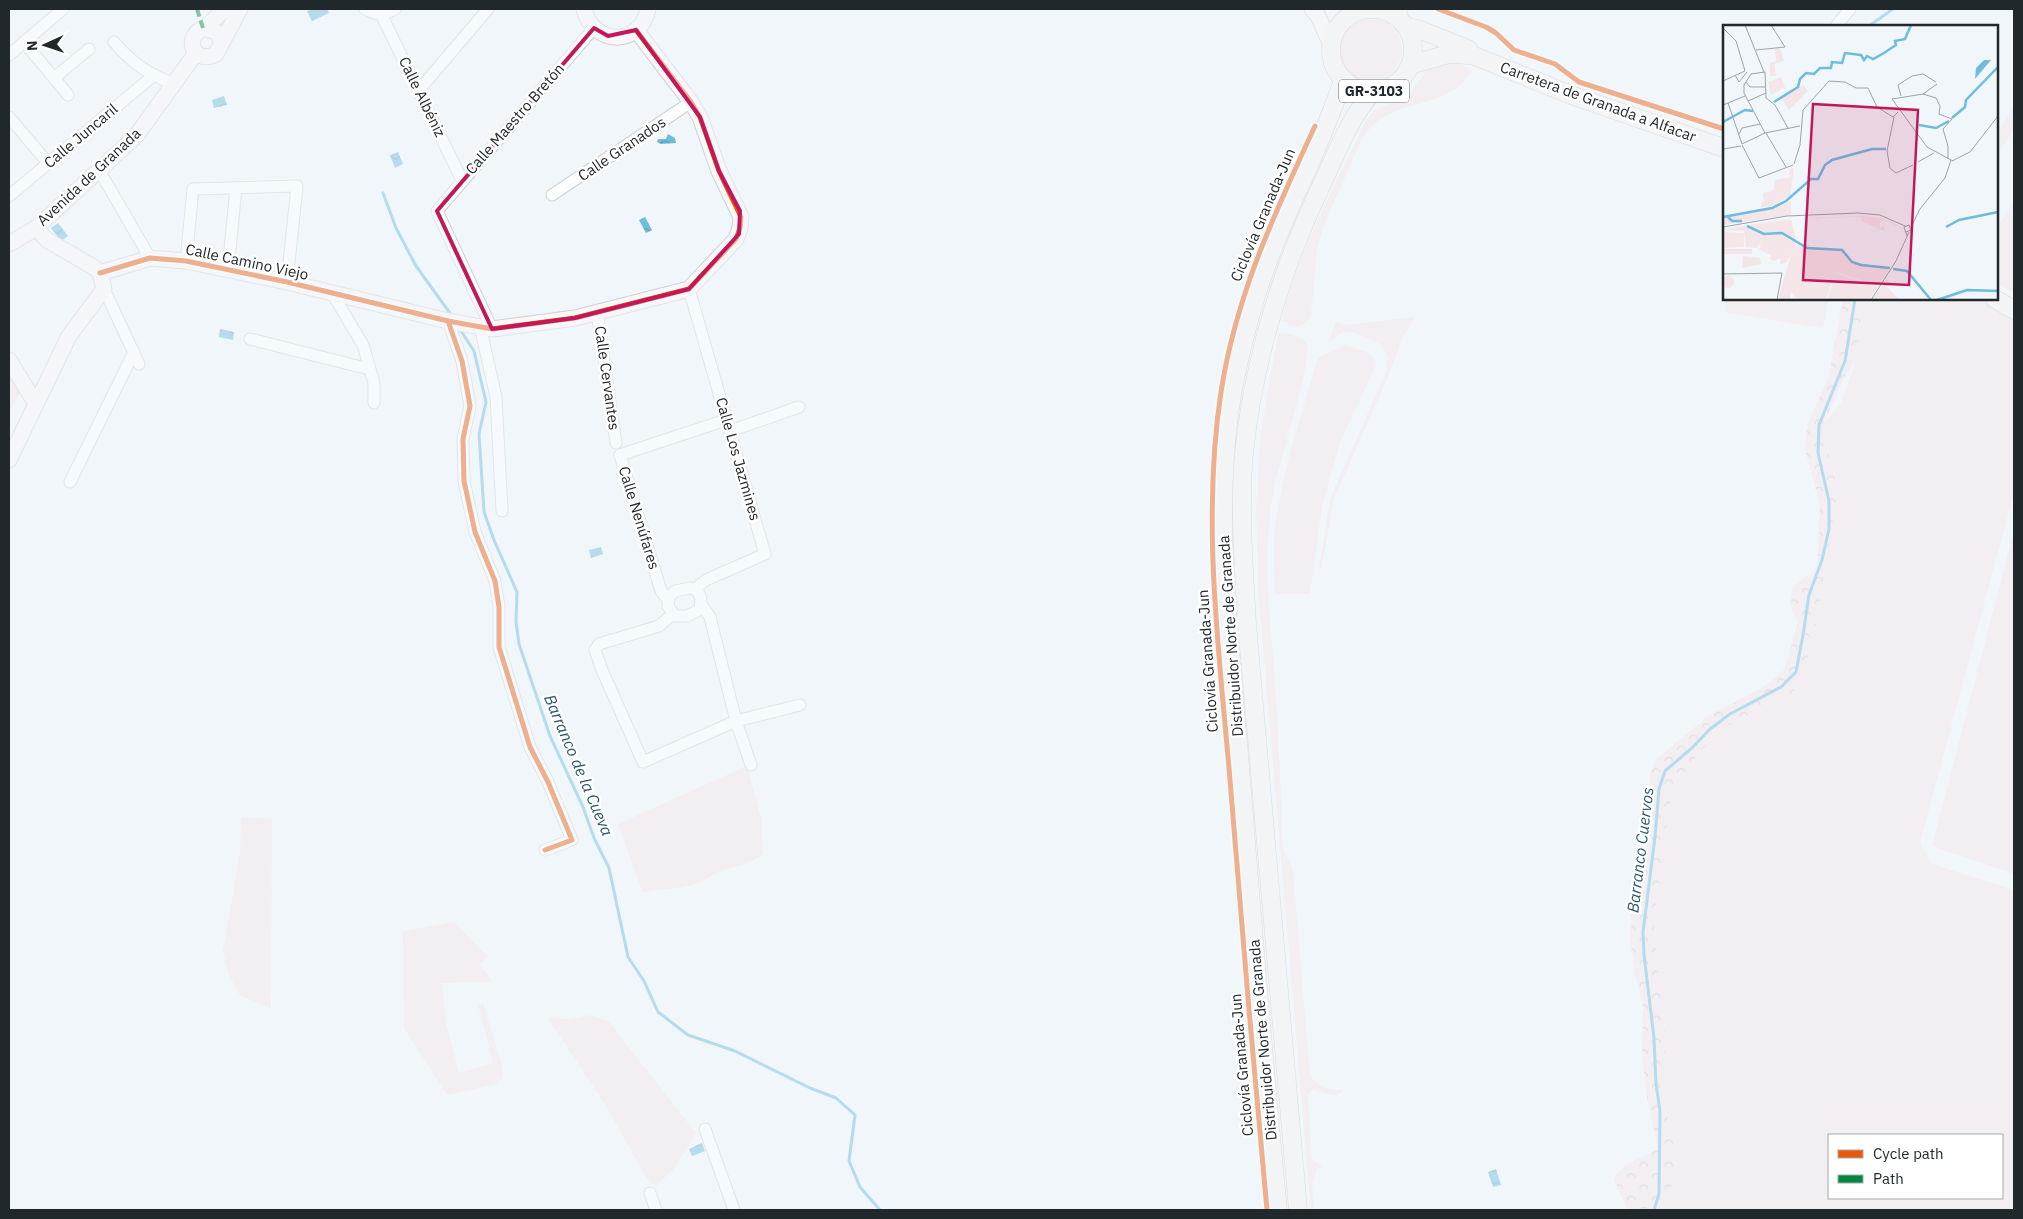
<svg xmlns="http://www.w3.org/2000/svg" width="2023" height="1219" font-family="'IBM Plex Sans',sans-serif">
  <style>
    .green { fill: #f4e5e9; fill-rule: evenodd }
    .forest { fill: url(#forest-crowns) }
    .park { fill: url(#park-tufts) }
    .water { fill: url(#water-waves) }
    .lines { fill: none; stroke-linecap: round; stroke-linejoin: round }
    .stream { stroke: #6ebddc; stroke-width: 3 }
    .street-casing { stroke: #ccd2d5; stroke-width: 13 }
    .secondary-casing { stroke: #ccd2d5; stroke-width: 17 }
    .primary-casing { stroke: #c1babd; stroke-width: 19 }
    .street { stroke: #fdfefe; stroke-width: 11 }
    .secondary { stroke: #f9f7f8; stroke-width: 15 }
    .primary { stroke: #f5f1f2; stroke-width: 18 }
    .quiet { stroke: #00873e; stroke-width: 4; stroke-dasharray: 8 4; stroke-linecap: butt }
    .cycleway-casing { stroke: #fff; stroke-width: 8 }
    .cycleway { stroke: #e8590c; stroke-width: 5 }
    .marked { fill: none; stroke: #c2185b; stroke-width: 4; stroke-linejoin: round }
    .labels { text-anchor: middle; stroke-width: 5; stroke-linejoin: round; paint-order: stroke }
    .shield { fill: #fff; stroke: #63686b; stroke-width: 1 }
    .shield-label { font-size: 14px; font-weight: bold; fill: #20282b }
    .street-label { font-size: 15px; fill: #20282b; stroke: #fff }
    .water-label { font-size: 16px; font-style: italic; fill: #2b576b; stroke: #fff }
    .inset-river { fill: none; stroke: #6ebddc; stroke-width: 2.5 }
    .inset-road { fill: none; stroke: #9da4a7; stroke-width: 1 }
    .view { fill: #c2185b; fill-opacity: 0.15; stroke: #c2185b; stroke-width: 2.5 }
    .inset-edge { fill: none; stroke: #20282b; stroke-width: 2.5 }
  </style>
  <defs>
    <pattern id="forest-crowns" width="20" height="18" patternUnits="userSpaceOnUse" patternTransform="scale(1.25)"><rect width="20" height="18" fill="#f4e5e9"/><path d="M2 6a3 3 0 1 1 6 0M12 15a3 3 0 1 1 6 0" fill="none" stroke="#d1c4c8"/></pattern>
    <pattern id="park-tufts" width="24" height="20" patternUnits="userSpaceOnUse" patternTransform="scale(1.25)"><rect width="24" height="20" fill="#f4e5e9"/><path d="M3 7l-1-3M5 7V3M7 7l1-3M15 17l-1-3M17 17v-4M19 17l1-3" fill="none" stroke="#d1c4c8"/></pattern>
    <pattern id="water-waves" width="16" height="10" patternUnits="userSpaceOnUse" patternTransform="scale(1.25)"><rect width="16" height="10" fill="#6ebddc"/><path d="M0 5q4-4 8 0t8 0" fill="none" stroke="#5a9ab3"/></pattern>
  </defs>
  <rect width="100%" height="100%" fill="#f0f6f9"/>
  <g class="green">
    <circle cx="1371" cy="50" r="31"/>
    <path d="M1445,63L1459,64L1472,70C1445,116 1391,92 1362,139L1324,225L1317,248L1311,315C1305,326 1300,328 1288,325V322L1281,321C1299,250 1335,184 1367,119L1373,111L1399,100L1410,93L1427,70Z"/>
    <polygon points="2014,105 2014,130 2003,146 1997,160 1997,135"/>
    <polygon points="2014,202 2014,293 1997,283 1997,227"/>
    <polygon points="1726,299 1828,299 1823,328 1725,312"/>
    <path d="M1863,299H1981L2014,319V492L1920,843L1932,864L2014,890V1210H1666L1678,1156L1663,1100L1666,1040L1654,924L1672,789L1693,760L1721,729L1793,692L1812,647L1837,502L1834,467L1824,440V423L1841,403L1857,357ZM1829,1135H2002V1198H1829Z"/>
    <polygon points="1415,317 1402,339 1388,377 1333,501 1325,550 1318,578 1330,499 1386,372 1388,357 1382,345 1355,333 1343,332 1328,342 1336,322 1348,325"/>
    <path d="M1278,333L1284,335L1286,333C1292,335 1301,336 1306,342C1315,356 1278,465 1274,489C1262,548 1269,610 1274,670C1278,727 1281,783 1282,840L1284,852L1293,869L1310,1076C1321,1089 1327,1089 1343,1090L1336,1096L1312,1090L1308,1095L1311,1158L1323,1167L1317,1168L1312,1188L1314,1210H1311L1258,587L1256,507L1261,432Z"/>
    <path d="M1345,345L1369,353L1377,363L1340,442L1322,506L1310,594H1275C1275,570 1272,545 1276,521C1284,466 1302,412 1318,358Z"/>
    <polygon points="2014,531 2014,874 1932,846"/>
    <path d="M747,766L761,818L763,854C746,866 741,864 724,870C711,874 702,883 689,886C673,890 658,887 643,893L618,824Z"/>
    <polygon points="241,817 272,819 271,1009 240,995 229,975 223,951 240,853"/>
    <polygon points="454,922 487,956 480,965 493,982 442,983 446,1023 459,1073 493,1063 478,1004 483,1003 503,1068 502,1078 496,1084 447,1095 404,1028 403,931"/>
    <polygon points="591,1015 608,1021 696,1133 673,1170 655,1186 646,1177 605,1104 548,1018 568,1019"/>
  </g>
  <path class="forest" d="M1843,299H1863L1857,357L1841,384L1824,423V440L1834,467L1837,502L1812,647L1793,692L1721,729L1693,760L1672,789L1654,924L1666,1040L1663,1100L1678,1156L1666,1210H1627L1614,1179C1623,1162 1642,1158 1658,1149L1647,1097L1642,1054L1643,1007L1635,974L1630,938L1632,896L1647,846L1651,806L1649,776L1655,760L1708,716L1765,686L1784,670L1798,623L1790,606L1793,587L1817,567L1820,505L1805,450L1807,425L1828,379Z"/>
  <polygon class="park" points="9,374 20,391 9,412"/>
  <g class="water">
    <polygon points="313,9 327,9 329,13 312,21 307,11"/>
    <polygon points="224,96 227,105 214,108 212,100"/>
    <polygon points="668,134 675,138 676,143 661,144 657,142 658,139 666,139"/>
    <polygon points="398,152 403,164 395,168 390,155"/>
    <polygon points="645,217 652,230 646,233 639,220"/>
    <polygon points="58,223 68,236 61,241 51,228"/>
    <polygon points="220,329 234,332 233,340 219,337"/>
    <polygon points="601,547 603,554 591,558 589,550"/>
    <polygon points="702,1143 705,1151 692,1156 689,1149"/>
    <polygon points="1496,1169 1501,1185 1493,1187 1488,1172"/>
  </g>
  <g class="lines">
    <g class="stream">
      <polyline points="1869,26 1893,9"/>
      <polyline points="383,193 396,228 416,266 452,316"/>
      <polyline points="459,328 474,351 486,402 479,434 484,512 494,540 517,592 516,622 519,644 550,736 583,807 594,838 609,868 628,957 644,981 658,1012 688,1035 735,1051 810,1088 836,1098 855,1115 849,1161 860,1187 880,1210"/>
      <polyline points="1654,1210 1659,1194 1660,1111 1656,1084 1654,1038 1644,955 1643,932 1655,837 1659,789 1665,771 1693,747 1710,729 1730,714 1781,687 1796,672 1803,635 1809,595 1822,560 1829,529 1829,501 1818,453 1819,425 1845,361 1855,299"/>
    </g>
    <g class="street-casing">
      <g id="street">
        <path d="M365,9C375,15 385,15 395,9"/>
        <polyline points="1368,9 1369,9"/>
        <polyline points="381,14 462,180"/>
        <polyline points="1401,21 1401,9"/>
        <polyline points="1836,26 1850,9"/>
        <polyline points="24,42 68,95"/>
        <path d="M114,42C132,63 148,74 174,84"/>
        <polyline points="9,55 63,9"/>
        <polyline points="54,78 89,49"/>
        <polyline points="419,90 488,9"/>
        <polyline points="9,117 48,163"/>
        <polyline points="99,170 150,258"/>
        <polyline points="552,195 691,102"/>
        <polyline points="9,196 153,76"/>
        <polyline points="186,261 193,189 297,186 287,282"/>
        <polyline points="228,270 236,188"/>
        <polyline points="104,289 139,364"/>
        <polyline points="689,289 765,554 706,580 695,589"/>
        <polyline points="332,293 363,345 374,383 374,403"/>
        <polyline points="597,312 616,443"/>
        <polyline points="448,321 462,361 470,406 463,439 464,481 475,532 495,581 499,607 499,647 530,747 548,782 572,840 545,850"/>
        <polyline points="480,326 496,397 502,511"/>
        <polyline points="492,329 437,211 594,28"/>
        <polyline points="250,339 369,369"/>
        <polyline points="730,431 799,407"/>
        <polyline points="70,482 134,352"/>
        <path d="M690,588C701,590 703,600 699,610L687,616H675L668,606L669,597L675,591Z"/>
        <polyline points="668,600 661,591 620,455 726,420"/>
        <polyline points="701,604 710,617 736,721 751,765"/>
        <polyline points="673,614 659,626 599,644 595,650 602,670 643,762 736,721 800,705"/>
        <polyline points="705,1129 734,1210"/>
        <polyline points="650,1193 656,1210"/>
      </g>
    </g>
    <g class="secondary-casing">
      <g id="secondary">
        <path d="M584,9C593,46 640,47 648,9"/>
        <polyline points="1312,9 1318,16 1331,45"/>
        <polyline points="1353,9 1359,11"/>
        <polyline points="205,28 225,9"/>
        <path d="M221,42L218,33L205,28C182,35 193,66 216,54L240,9"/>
        <polyline points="9,244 36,228 136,136 196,53"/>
        <polyline points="100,273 150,258 186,261 287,282 448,321 492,329 575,318 689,289 736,239 740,228 741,217 719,171 700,117 691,102 636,30"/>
        <polyline points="9,360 36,404"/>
        <polyline points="9,460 69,336 104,289 100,273 95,268 47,240 36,228"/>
      </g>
    </g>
    <g class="primary-casing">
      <g id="primary">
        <circle cx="1372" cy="50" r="41"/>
        <polyline points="1406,27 1418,29 1468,49 1472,55 1571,95 1724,148"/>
        <polyline points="1410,65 1448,54 1469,55"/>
        <polyline points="1995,299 2014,310"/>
        <path d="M1278,1210C1263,1058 1251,906 1239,754C1229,635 1211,497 1235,379C1243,341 1252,304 1266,267C1288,204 1322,145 1343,80"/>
        <path d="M1298,1210L1247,624C1244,567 1239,510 1244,453C1254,359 1281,270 1322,184C1337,153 1349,118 1373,92"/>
      </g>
    </g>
    <use href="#street" class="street"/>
    <use href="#secondary" class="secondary"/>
    <use href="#primary" class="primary"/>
    <polyline class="quiet" points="197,9 203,28"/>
    <g class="cycleway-casing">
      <g id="cycleway">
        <polyline points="1438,9 1486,27 1496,33 1514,50 1555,64 1579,82 1724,129"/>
        <polyline points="100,273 150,258 186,261 287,282 448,321 492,329 575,318 689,289 736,239 740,228 741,217 719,171 700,117 691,102 636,30"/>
        <polyline points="448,321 462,361 470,406 463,439 464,481 475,532 495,581 499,607 499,647 530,747 548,782 572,840 545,850"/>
        <path d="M1267,1210C1253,1063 1241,915 1229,768C1218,643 1202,517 1221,392C1236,295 1274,215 1315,126"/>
      </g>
    </g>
    <use href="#cycleway" class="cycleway"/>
  </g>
  <path d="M0 0H2023V1219H0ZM594,28L608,36L636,30L700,117L719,171L740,211L739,234L689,289L575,318L492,329L437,211Z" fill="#f0f6f9" fill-opacity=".55" fill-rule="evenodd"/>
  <path class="marked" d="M594,28L608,36L636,30L700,117L719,171L740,211L739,234L689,289L575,318L492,329L437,211Z"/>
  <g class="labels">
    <rect class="shield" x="1339" y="79.5" width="70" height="23" rx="4"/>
    <g class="shield-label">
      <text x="1374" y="96">GR-3103</text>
    </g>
    <g class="street-label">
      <text transform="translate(422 97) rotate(64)" y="5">Calle Albéniz</text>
      <text transform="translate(1598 102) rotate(20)" y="5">Carretera de Granada a Alfacar</text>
      <text transform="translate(515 119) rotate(-49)" y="5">Calle Maestro Bretón</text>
      <text transform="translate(81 136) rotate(-40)" y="5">Calle Juncaril</text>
      <text transform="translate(622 149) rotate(-34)" y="5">Calle Granados</text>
      <text transform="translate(89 177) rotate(-43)" y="5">Avenida de Granada</text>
      <text transform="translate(1263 215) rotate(-67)" y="5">Ciclovía Granada-Jun</text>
      <text transform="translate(247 262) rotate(12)" y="5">Calle Camino Viejo</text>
      <text transform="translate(607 378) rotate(82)" y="5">Calle Cervantes</text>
      <text transform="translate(738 459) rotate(74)" y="5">Calle Los Jazmines</text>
      <text transform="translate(639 518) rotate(73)" y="5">Calle Nenúfares</text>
      <text transform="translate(1231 636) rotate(-94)" y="5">Distribuidor Norte de Granada</text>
      <text transform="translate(1208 661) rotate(-94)" y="5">Ciclovía Granada-Jun</text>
      <text transform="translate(1263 1040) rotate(-95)" y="5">Distribuidor Norte de Granada</text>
      <text transform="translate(1242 1065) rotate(-95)" y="5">Ciclovía Granada-Jun</text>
    </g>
    <g class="water-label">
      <text transform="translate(579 765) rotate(67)" y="6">Barranco de la Cueva</text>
      <text transform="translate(1640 850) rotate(-83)" y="6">Barranco Cuervos</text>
    </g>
  </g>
  <g transform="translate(1723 25)">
    <rect width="275" height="275" fill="#f0f6f9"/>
    <path d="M57,23L61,36L51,39L53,51H47V38L53,36L52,24ZM58,52L62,62L48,70L45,57ZM80,60L85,66L66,85L58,73ZM71,143L67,171L48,181L38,182V177H41L40,168L50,166L52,155L67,152L66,145ZM68,176V190L0,200V193L48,184ZM139,191L152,192L169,197L179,203L182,212L178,203L161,195L157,197V202L147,198L158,203L161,199V206L138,196V192L96,193L95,196L94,193H79ZM68,194L74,218L59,207L39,208L25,200ZM23,200L41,209L57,208L73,219L70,227L74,220L87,225L108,224L119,226L127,237L166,244L155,261L113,247L103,275H75L68,267L67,275H55L68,229L63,238L57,239V233L51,236L46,233L49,231L36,224L38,216L34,223L23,222L21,206L0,205ZM0,207L21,208V222L0,223ZM20,231L37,233L38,239L19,243ZM113,248L155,262L146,275H104ZM-1 257a6 6 0 1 1 12 0a6 6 0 1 1-12 0ZM164,255L170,260L163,261L177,275H149Z" fill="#f4e5e9"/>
    <path d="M76,219H86L88,223L120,224L129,236L166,244L131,239L119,226L87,225Z" fill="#f4e5e9"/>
    <path d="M0,224H29V229H0Z" fill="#f4e5e9"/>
    <path d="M261,35H268L252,54L253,43Z" fill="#6ebddc"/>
    <path class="inset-river" d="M51,77L75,62L77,54L83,48L91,49L97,43H108L109,37L119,38L122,28L138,30L141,35L144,31L150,34L161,28L173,20L172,16L182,14L188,0M229,93L242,82L243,75L275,42M0,97L22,85L30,86M196,100L213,103L226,96M0,192L49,183L63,176L88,154H95L102,140L109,135L149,124H163M5,192L9,196H19M24,201L41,209L59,208L84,223L119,225L129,237L138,240L167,243M223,202L236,195L275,187M170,244L184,246L208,275M214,275L244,265L275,266"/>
    <path class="inset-road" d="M22,0L41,47M0,3L13,16L22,46M33,25L62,22L48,0M28,49L42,47L43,73L52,80L65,103M28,49L21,60V68L42,108M12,50L16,57L24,47M0,56L22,46M23,57L27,62H42M214,59L200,69L169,74L204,122L230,136M200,69L213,73L217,81L216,89L229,94L220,104L225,121V134M178,71L175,60L189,51L200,49L213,57M25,76L43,68M5,78L19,119M0,80L22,71M171,92L164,126L167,143L173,148L190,140M43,108L63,142M16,109L19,103L37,99M19,119L42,108L77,101M19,120L36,153L70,140M0,124L18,121M229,136L247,127L275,91M195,137L211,128M71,139L77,120L80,85L106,56L122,57L133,63H145L154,82L170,92L175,87M0,202L64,191L135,188L157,190L182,201M188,202L197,184L222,153L228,135M183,207L188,205L186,200L181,202L184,211M0,249L59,248L54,275M148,275L173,236L186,207"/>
    <path class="view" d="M90,79L195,85L186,260L80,255Z"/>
    <rect width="275" height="275" class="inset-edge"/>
  </g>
  <rect width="2023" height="1219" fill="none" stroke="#20282b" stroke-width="20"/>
  <rect x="1828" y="1134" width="175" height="65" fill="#ffffff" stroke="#a6a9aa"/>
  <rect x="1838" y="1150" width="25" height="8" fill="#e8590c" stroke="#a6a9aa"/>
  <text x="1873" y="1159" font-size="15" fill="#20282b">Cycle path</text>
  <rect x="1838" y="1175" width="25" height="8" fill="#00873e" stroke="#a6a9aa"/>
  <text x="1873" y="1184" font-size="15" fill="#20282b">Path</text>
  <g transform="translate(45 45) rotate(267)" stroke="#ffffff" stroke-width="4" paint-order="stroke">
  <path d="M0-4L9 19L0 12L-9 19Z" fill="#20282b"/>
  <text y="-8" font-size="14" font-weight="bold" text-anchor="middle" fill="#20282b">N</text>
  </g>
</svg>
